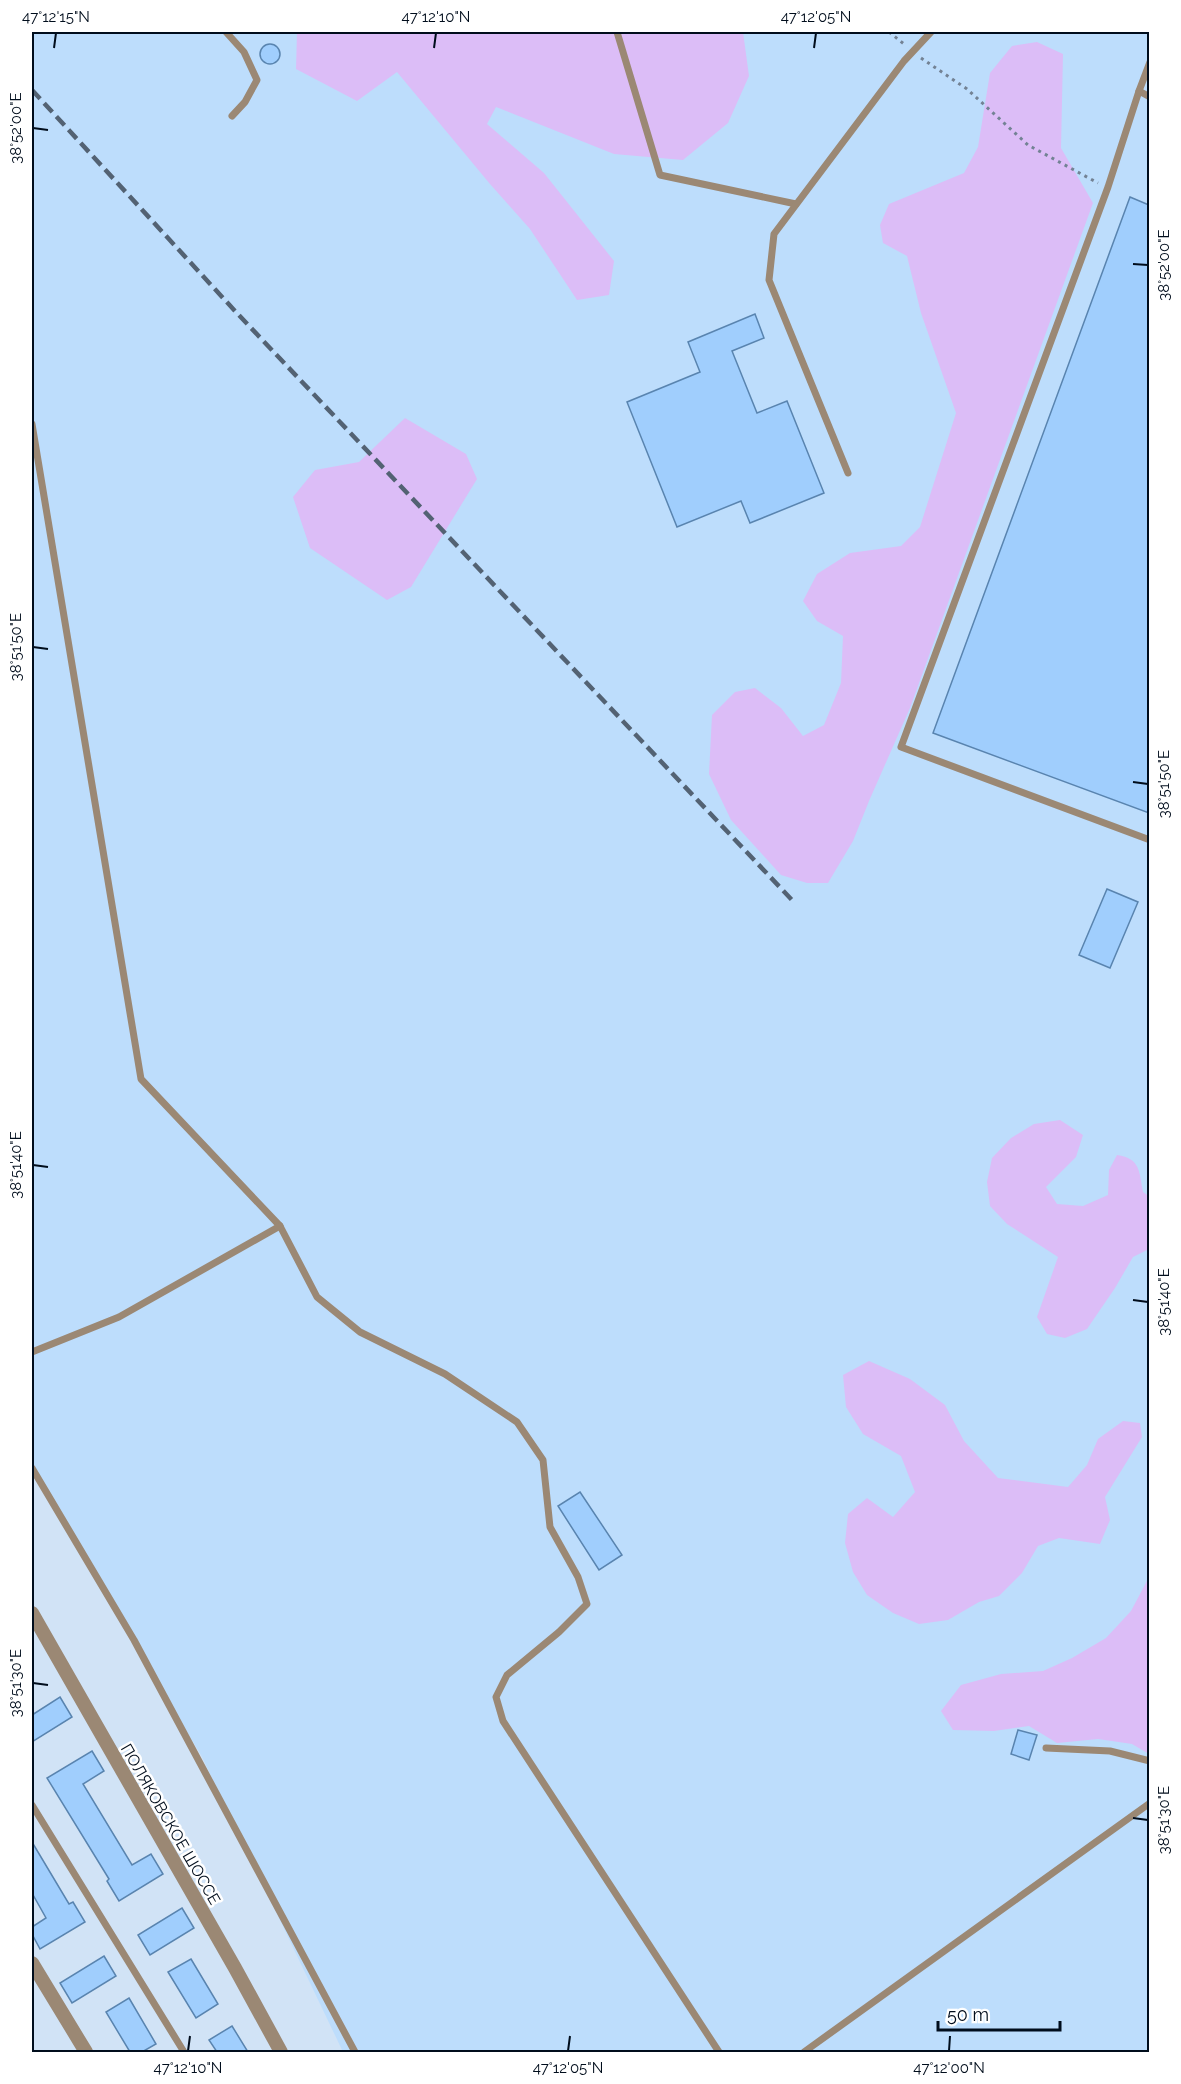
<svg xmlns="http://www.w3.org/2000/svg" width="1181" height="2084" font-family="Raleway,sans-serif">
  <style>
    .built { fill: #bdddfc }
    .green { fill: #dcbdf7 }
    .building { fill: #a0cefd; stroke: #5984af; stroke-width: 1.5 }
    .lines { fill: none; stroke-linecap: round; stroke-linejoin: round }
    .path { stroke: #738294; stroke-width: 3; stroke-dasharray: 3 4.5; stroke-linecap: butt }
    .lane { stroke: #9b8874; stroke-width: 7 }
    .street { stroke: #9b8874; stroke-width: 14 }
    .rail { stroke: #536273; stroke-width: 4.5; stroke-dasharray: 12 6; stroke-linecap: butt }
    .ticks { fill: none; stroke: #000d1c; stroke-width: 2 }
    .labels { text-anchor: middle; stroke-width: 5; stroke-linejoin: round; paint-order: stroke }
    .street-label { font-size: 16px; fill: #000d1c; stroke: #fff }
    .neatline { fill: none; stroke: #000d1c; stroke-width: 2 }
    .ticks-label { font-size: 15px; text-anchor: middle; fill: #000d1c }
  </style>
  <rect width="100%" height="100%" fill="#d1e3f6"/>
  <polygon class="built" points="32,32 1149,32 1149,2052 343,2052 202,1757 32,1471"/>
  <g class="green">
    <polygon points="297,32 743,32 749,76 728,123 683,160 614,154 496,107 487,124 544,173 614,261 609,295 577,300 530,229 490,184 397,72 357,101 296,69"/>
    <polygon points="1037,42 1063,54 1061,148 1093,203 910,708 869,801 853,841 828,883 807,883 781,875 731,820 709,774 712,715 735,692 755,688 781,708 803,736 824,725 841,683 843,636 817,621 803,601 817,574 850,553 901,546 920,527 956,413 921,313 907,256 883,243 880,225 889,204 964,173 978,147 990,73 1012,46"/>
    <polygon points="405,418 466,454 477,479 411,587 387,600 310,548 293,497 315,470 359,462"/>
    <path d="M1060,1120L1083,1135L1076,1157L1046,1187L1057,1204L1083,1206L1108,1195L1109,1170L1117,1155C1141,1158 1139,1173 1143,1192L1150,1197L1149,1249L1133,1257L1115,1288L1087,1329L1065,1338L1047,1334L1037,1317L1058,1257L1007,1224L990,1206L987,1182L992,1158L1011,1138L1034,1124Z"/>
    <polygon points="869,1361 910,1379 945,1405 964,1441 998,1478 1068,1487 1087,1465 1098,1439 1123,1421 1140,1423 1142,1437 1105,1497 1110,1520 1100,1544 1059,1538 1038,1546 1022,1573 999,1596 979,1602 948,1620 919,1624 893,1613 867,1595 853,1572 845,1543 848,1514 867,1498 893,1517 915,1492 901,1456 863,1434 846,1407 843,1375"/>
    <polygon points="1149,1577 1149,1754 1132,1744 1098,1739 1057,1743 1029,1726 994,1731 953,1730 941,1711 961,1685 1001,1674 1043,1671 1072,1658 1106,1638 1131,1611"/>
  </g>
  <g class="building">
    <circle cx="270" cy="54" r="10"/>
    <polygon points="1130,197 1149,205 1149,813 933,733"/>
    <polygon points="755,314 764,338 732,351 757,413 787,401 824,493 750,523 741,501 677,527 627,402 700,372 688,342"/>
    <polygon points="1107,889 1138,902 1110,968 1079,955"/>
    <polygon points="580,1492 622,1555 599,1570 558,1506"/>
    <polygon points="60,1697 72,1717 32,1742 32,1715"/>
    <polygon points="1018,1730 1037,1735 1029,1760 1011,1754"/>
    <polygon points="92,1751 104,1771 83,1784 132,1865 151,1854 163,1874 119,1901 107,1881 109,1879 47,1778"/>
    <polygon points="32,1842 69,1904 73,1902 85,1922 40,1949 32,1934 32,1927 46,1918 32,1893"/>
    <polygon points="182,1908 194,1928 150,1955 138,1935"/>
    <polygon points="104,1956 116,1976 72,2003 60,1983"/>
    <polygon points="191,1959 218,2004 196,2018 168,1972"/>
    <polygon points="129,1998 156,2044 142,2052 130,2052 106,2012"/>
    <polygon points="232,2026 248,2052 217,2052 209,2040"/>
  </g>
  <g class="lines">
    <g class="path">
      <polyline points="889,32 904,44"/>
      <polyline points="921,58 967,89 1028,145 1098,183"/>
    </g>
    <g class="lane">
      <polyline points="226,32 244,52 257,80 245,102 232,116"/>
      <polyline points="617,32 660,175 796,204"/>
      <polyline points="1150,62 1139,91 1150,97"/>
      <polyline points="1139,91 1108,187 901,747 1150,840"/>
      <polyline points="32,424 141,1079 280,1226 317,1297 360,1332 445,1374 517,1422 543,1460 550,1527 578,1577 587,1604 559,1632 507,1675 496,1697 503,1721 719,2052"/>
      <polyline points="848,473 769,280 774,234 904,61 931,32"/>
      <polyline points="32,1352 119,1317 280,1226"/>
      <polyline points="32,1468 134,1640 355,2052"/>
      <polyline points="1046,1748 1110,1751 1150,1761"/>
      <polyline points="32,1805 184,2052"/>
      <polyline points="804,2052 1150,1803"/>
    </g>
    <g class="street">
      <polyline points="32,1613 235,1968 281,2052"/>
      <polyline points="32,1963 86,2052"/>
    </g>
    <polyline class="rail" points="32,90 235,311 792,900"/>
  </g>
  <path class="ticks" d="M54,48L56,33M434,48L436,33M814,48L816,33M33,128L48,130M1133,264L1148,265M33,647L48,649M1133,782L1148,784M33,1165L48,1167M1133,1300L1148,1302M33,1683L48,1685M1133,1818L1148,1820M188,2051L190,2036M568,2051L570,2036M949,2051L950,2036"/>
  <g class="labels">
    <g class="street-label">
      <text transform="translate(171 1824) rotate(60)" y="6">ПОЛЯКОВСКОЕ ШОССЕ</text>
    </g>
  </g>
  <rect width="1181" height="2084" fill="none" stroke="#ffffff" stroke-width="66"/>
  <path d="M938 2021v9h122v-9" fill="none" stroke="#000d1c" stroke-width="3"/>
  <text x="947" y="2021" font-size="18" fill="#000d1c" stroke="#ffffff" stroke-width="4.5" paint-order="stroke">50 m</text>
  <rect x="33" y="33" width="1115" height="2018" class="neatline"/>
  <g class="ticks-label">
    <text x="56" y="22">47°12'15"N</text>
    <text x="436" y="22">47°12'10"N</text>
    <text x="816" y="22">47°12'05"N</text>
    <text transform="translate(16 128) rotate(-90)" y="5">38°52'00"E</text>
    <text transform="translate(1164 265) rotate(-90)" y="5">38°52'00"E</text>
    <text transform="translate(16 647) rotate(-90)" y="5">38°51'50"E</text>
    <text transform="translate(1164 784) rotate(-90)" y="5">38°51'50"E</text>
    <text transform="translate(16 1165) rotate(-90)" y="5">38°51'40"E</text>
    <text transform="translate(1164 1302) rotate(-90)" y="5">38°51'40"E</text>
    <text transform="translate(16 1683) rotate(-90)" y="5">38°51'30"E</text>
    <text transform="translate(1164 1820) rotate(-90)" y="5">38°51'30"E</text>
    <text x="188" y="2073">47°12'10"N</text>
    <text x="568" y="2073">47°12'05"N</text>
    <text x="949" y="2073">47°12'00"N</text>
  </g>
</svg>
